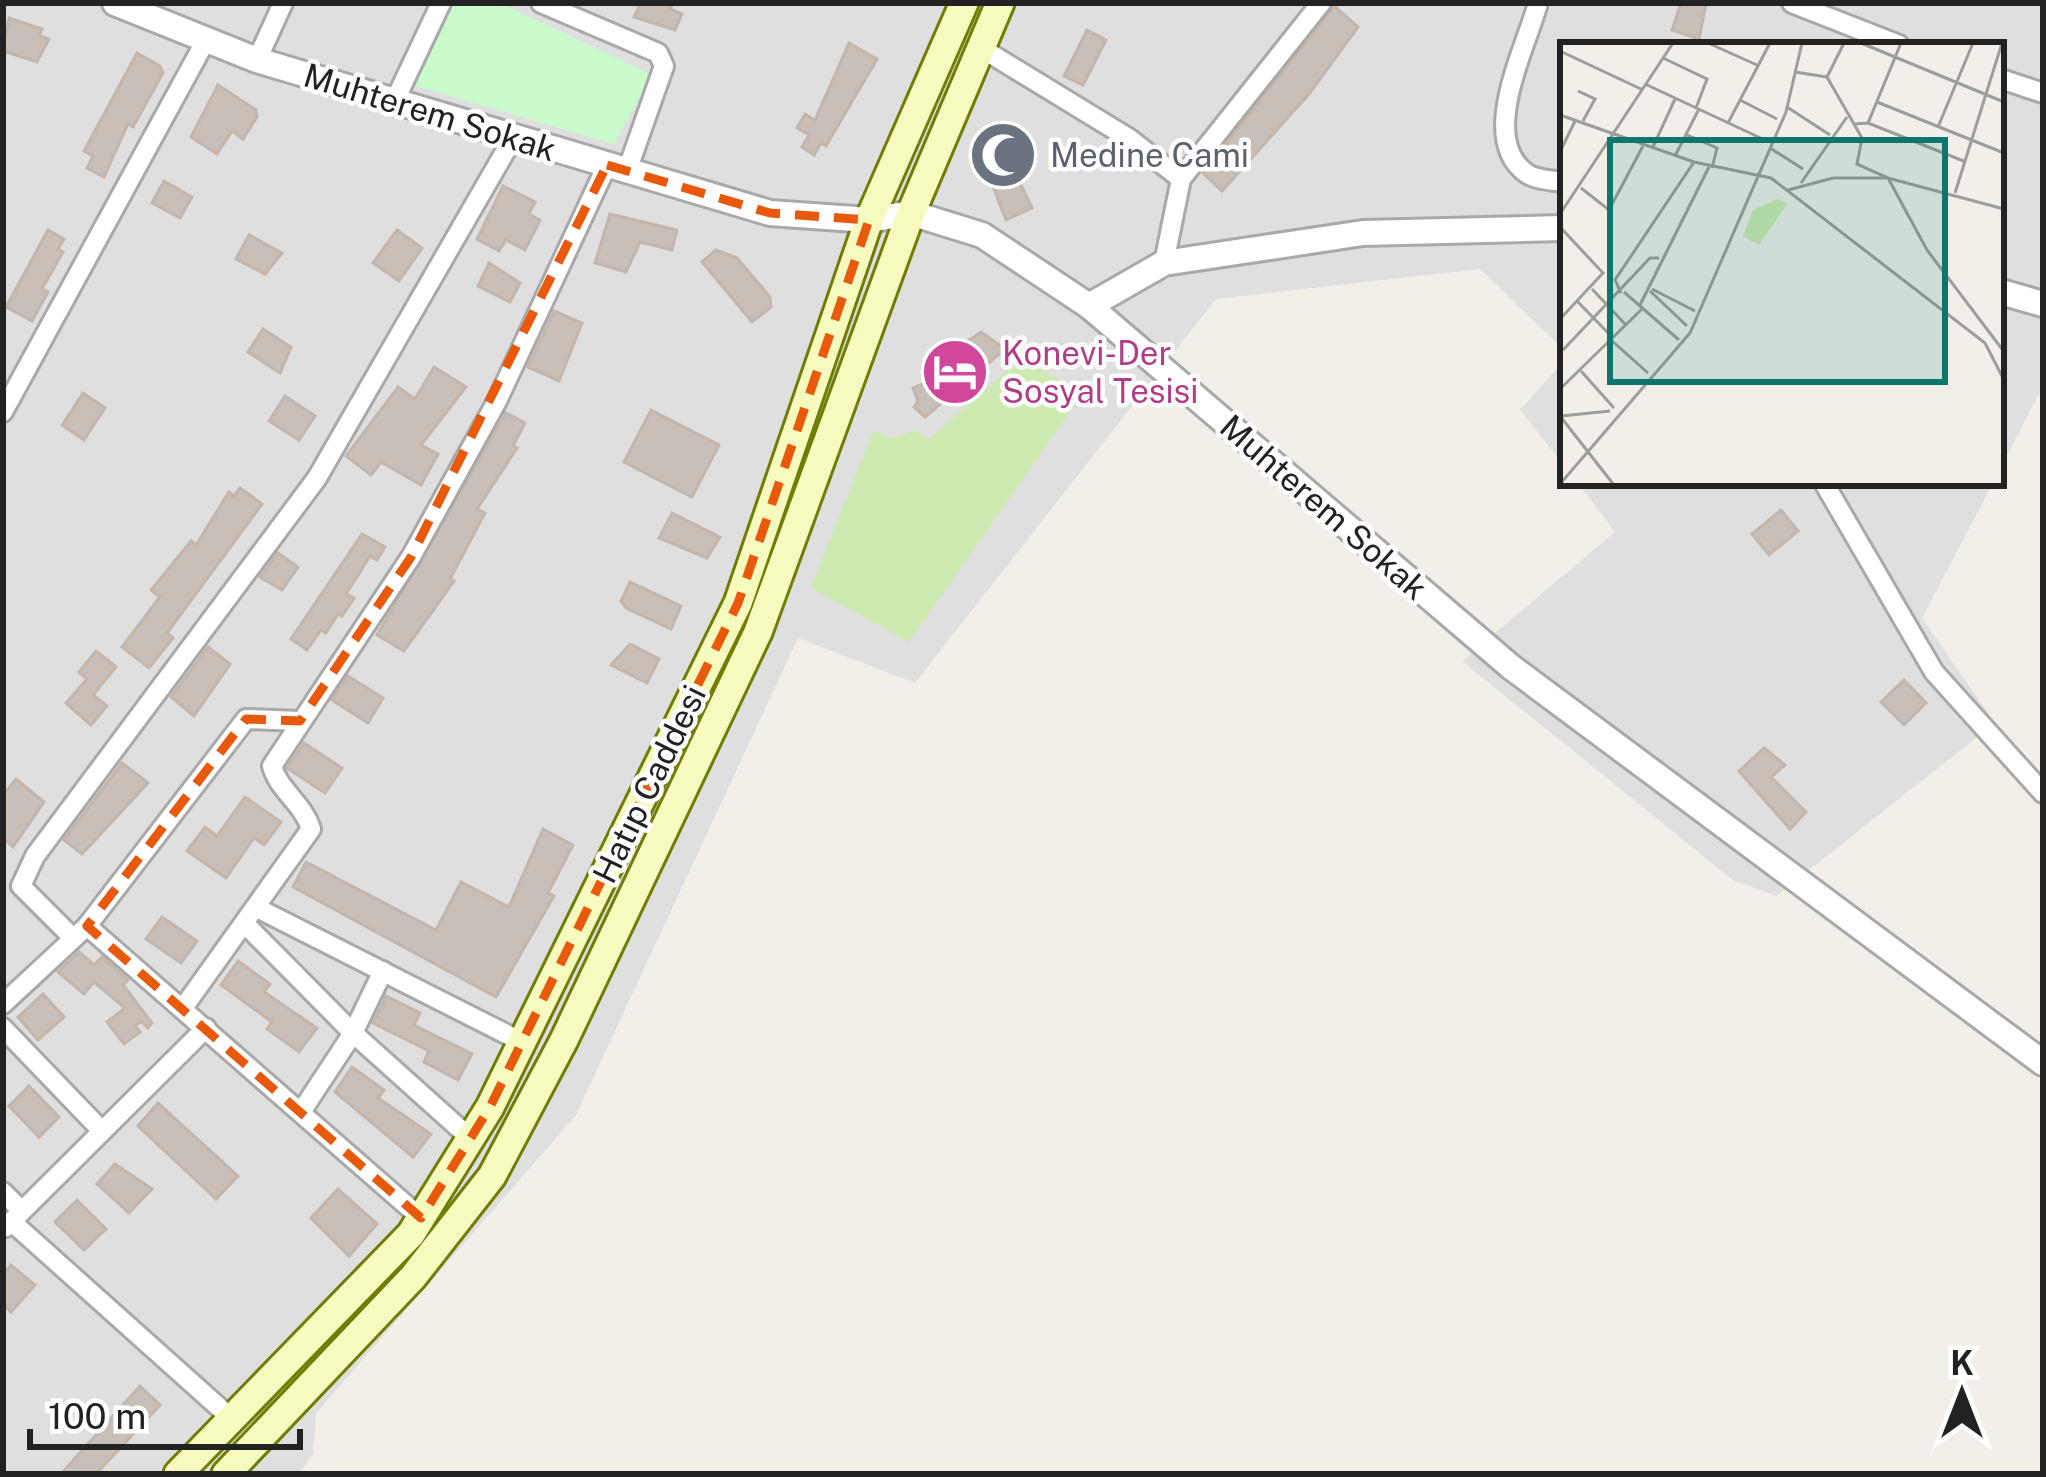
<svg xmlns="http://www.w3.org/2000/svg" width="2046" height="1477" font-family="'Public Sans',sans-serif">
  <style>
    .residential { fill: #e0dfdf }
    .grass { fill: #cdebb0 }
    .park { fill: #c8facc }
    .building { fill: #c7bfb8; stroke: #c4b6ab; stroke-width: 3 }
    .lines { fill: none; stroke-linecap: round; stroke-linejoin: round }
    .minor-casing { stroke: #a9a9a9; stroke-width: 24 }
    .tertiary-casing { stroke: #a9a9a9; stroke-width: 30 }
    .secondary-casing { stroke: #707d05; stroke-width: 33 }
    .minor { stroke: #fff; stroke-width: 18 }
    .tertiary { stroke: #fff; stroke-width: 24 }
    .secondary { stroke: #f7fabf; stroke-width: 27 }
    .marked { fill: none; stroke: #e8590c; stroke-width: 9; stroke-dasharray: 24 15; stroke-linejoin: round }
    .labels { text-anchor: middle; stroke-width: 9; stroke-linejoin: round; paint-order: stroke }
    .street-label { font-size: 33px; fill: #222; stroke: #fff }
    .worship-label { font-size: 33px; fill: #5b616d; stroke: #fff; text-anchor: start }
    .hotel-label { font-size: 33px; fill: #b23c85; stroke: #fff; text-anchor: start }
    .inset-road { fill: none; stroke: #9f9d99; stroke-width: 3 }
    .view { fill: #0f766e; fill-opacity: 0.15; stroke: #0f766e; stroke-width: 6 }
    .inset-edge { fill: none; stroke: #222; stroke-width: 6 }
  </style>
  <rect width="100%" height="100%" fill="#f2efe9"/>
  <g class="residential">
    <polygon points="3,3 2043,3 2043,386 2001,467 2001,45 1563,45 1563,349 1480,269 1216,299 915,683 798,638 576,1115 316,1413 313,1454 299,1474 3,1474"/>
    <polygon points="1563,362 1563,464 1520,410"/>
    <polygon points="1578,483 1993,483 1922,618 1995,723 1776,896 1733,880 1462,661 1615,532"/>
  </g>
  <polygon class="grass" points="1027,362 1083,393 909,642 811,588 874,429 889,439 917,430 928,440 1010,368"/>
  <polygon class="park" points="452,3 500,3 652,75 614,144 412,85"/>
  <g class="building">
    <polygon points="641,3 673,3 670,9 682,14 675,30 634,17"/>
    <polygon points="1681,3 1706,3 1699,39 1672,30"/>
    <polygon points="1334,6 1358,27 1309,94 1222,191 1203,173"/>
    <polygon points="9,18 42,29 39,36 49,39 37,62 3,51"/>
    <polygon points="1087,30 1106,40 1083,85 1064,76"/>
    <polygon points="849,43 877,59 826,146 821,143 814,155 802,147 809,135 797,128 805,114 815,120"/>
    <polygon points="137,53 160,66 163,73 133,127 128,124 104,177 87,168 93,156 84,151"/>
    <polygon points="218,85 256,110 257,117 243,139 232,131 217,154 191,137"/>
    <polygon points="1011,126 1030,168 1016,174 1032,208 1006,220 976,142"/>
    <polygon points="164,181 192,197 180,218 152,203"/>
    <polygon points="503,186 535,202 529,214 540,220 525,250 506,240 499,251 477,239"/>
    <polygon points="610,214 677,230 672,250 640,242 626,272 595,263"/>
    <polygon points="48,230 64,239 58,249 63,252 42,289 48,292 32,321 6,307"/>
    <polygon points="397,230 422,248 399,281 373,263"/>
    <polygon points="249,235 282,253 265,274 236,259"/>
    <polygon points="716,250 737,258 770,297 771,307 752,322 702,262"/>
    <polygon points="489,263 520,283 510,302 478,286"/>
    <polygon points="554,311 582,323 559,381 528,367"/>
    <polygon points="263,329 291,347 280,373 248,352"/>
    <polygon points="981,332 1005,349 925,417 914,407 918,401 913,388 937,378 928,368"/>
    <polygon points="434,367 466,387 421,445 438,454 421,485 381,462 371,475 346,456 398,387 415,399"/>
    <polygon points="83,393 105,408 84,440 62,425"/>
    <polygon points="285,396 315,416 299,440 269,421"/>
    <polygon points="651,410 719,445 692,497 624,462"/>
    <polygon points="506,413 525,423 513,446 517,448 477,509 485,513 450,579 454,581 404,651 377,635"/>
    <polygon points="240,488 262,504 167,633 173,638 149,668 122,647 160,597 151,590 191,541 196,545 229,492 234,496"/>
    <polygon points="1781,510 1798,531 1769,555 1752,534"/>
    <polygon points="672,513 720,537 707,558 659,538"/>
    <polygon points="362,534 385,547 377,560 370,556 346,594 354,598 342,616 338,614 326,633 321,630 307,650 291,639"/>
    <polygon points="278,553 298,567 282,590 260,577"/>
    <polygon points="630,582 681,606 671,629 626,608 621,601"/>
    <polygon points="630,644 659,659 647,683 611,665"/>
    <polygon points="208,647 230,664 194,716 171,697"/>
    <polygon points="96,651 116,667 93,695 107,706 91,725 66,703 87,679 79,672"/>
    <polygon points="348,676 383,698 368,723 332,700"/>
    <polygon points="1904,680 1926,703 1904,725 1881,702"/>
    <polygon points="304,743 342,768 325,793 287,768"/>
    <polygon points="1764,748 1785,765 1771,777 1806,812 1790,829 1739,771"/>
    <polygon points="122,763 148,783 82,854 64,840"/>
    <polygon points="16,779 44,802 13,847 3,838 3,795"/>
    <polygon points="245,797 281,822 264,845 254,838 226,878 187,851 205,827 217,836"/>
    <polygon points="543,829 573,845 548,893 554,896 496,997 293,887 306,862 436,930 461,882 509,907"/>
    <polygon points="162,917 197,941 181,963 146,939"/>
    <polygon points="79,952 94,965 102,957 128,980 123,985 152,1023 148,1028 141,1021 135,1026 140,1032 124,1044 107,1022 125,1008 94,982 84,994 58,972"/>
    <polygon points="238,961 270,984 264,992 317,1028 299,1052 267,1029 272,1022 221,985"/>
    <polygon points="43,994 64,1017 38,1040 18,1017"/>
    <polygon points="386,996 420,1013 414,1025 472,1054 458,1080 424,1062 429,1051 373,1023"/>
    <polygon points="352,1067 384,1090 378,1098 431,1134 413,1157 335,1092"/>
    <polygon points="29,1086 59,1117 39,1137 9,1106"/>
    <polygon points="158,1103 238,1176 216,1199 138,1126"/>
    <polygon points="115,1164 152,1189 129,1213 97,1184"/>
    <polygon points="338,1189 377,1224 349,1256 311,1218"/>
    <polygon points="77,1200 106,1229 84,1250 55,1222"/>
    <polygon points="11,1265 35,1285 11,1312 3,1304 3,1274"/>
    <polygon points="140,1386 160,1405 96,1474 61,1474"/>
  </g>
  <g class="lines">
    <g class="minor-casing">
      <g id="minor">
        <polyline points="541,3 658,53 664,66 627,171"/>
        <path d="M1538,3C1526,48 1478,138 1526,173C1535,180 1552,180 1563,182"/>
        <polyline points="1792,3 1899,45"/>
        <polyline points="981,48 1130,139 1181,179"/>
        <polyline points="257,60 283,3"/>
        <polyline points="2001,79 2043,93"/>
        <polyline points="396,98 441,3"/>
        <polyline points="1164,263 1181,179 1321,3"/>
        <polyline points="3,412 206,40"/>
        <polyline points="1824,483 1934,672 2043,793"/>
        <polyline points="257,908 522,1042"/>
        <polyline points="245,924 353,1033 470,1138"/>
        <polyline points="87,926 421,1218"/>
        <polyline points="72,937 21,886 35,856 317,478 513,138"/>
        <polyline points="3,1004 87,926 246,719 300,721"/>
        <path d="M183,1008L311,829C303,803 279,791 272,766L411,557L497,401L607,165"/>
        <polyline points="3,1028 102,1131"/>
        <polyline points="301,1112 353,1033 383,971"/>
        <polyline points="3,1192 22,1211"/>
        <polyline points="12,1222 232,1419"/>
        <polyline points="6,1227 206,1028"/>
      </g>
    </g>
    <g class="tertiary-casing">
      <g id="tertiary">
        <polyline points="115,3 257,60 770,213 869,220 911,213 982,235 1089,306 1511,667 2043,1063"/>
        <polyline points="2001,292 2043,304"/>
        <polyline points="1089,306 1164,263 1363,233 1563,228"/>
      </g>
    </g>
    <g class="secondary-casing">
      <g id="secondary">
        <polyline points="178,1474 411,1234 490,1107 738,603 869,220 964,3"/>
        <polyline points="226,1474 413,1277 492,1176 564,1040 758,632 911,213 1000,3"/>
      </g>
    </g>
    <use href="#minor" class="minor"/>
    <use href="#tertiary" class="tertiary"/>
    <use href="#secondary" class="secondary"/>
  </g>
  <path class="marked" d="M607,165L770,213L869,220L738,603L490,1107L421,1218L87,926L246,719L300,721L411,557Z"/>
  <defs>
    <g id="mosque-disc" transform="scale(3.45)"><circle r="9.5" fill="#6b7280" stroke="#fff"/><path d="M3.5-4.9A6 6 0 1 0 3.5 4.9A5 5 0 1 1 3.5-4.9Z" fill="#fff"/></g>
    <g id="hotel-disc" transform="scale(3.45)"><circle r="9.5" fill="#d1479c" stroke="#fff"/><path d="M-6-4.5h1.5V1H6V5H4.5V3h-9V5H-6ZM-4 0a1.8 1.8 0 1 1 3.6 0ZM.5 0V-2.5h3Q6-2.5 6 0Z" fill="#fff"/></g>
  </defs>
  <g fill-rule="evenodd">
    <use href="#mosque-disc" x="1003" y="155"/>
    <use href="#hotel-disc" x="955" y="372"/>
  </g>
  <g class="labels">
    <g class="street-label">
      <text transform="translate(430 112) rotate(17)" y="12">Muhterem Sokak</text>
      <text transform="translate(1324 507) rotate(41)" y="12">Muhterem Sokak</text>
      <text transform="translate(649 784) rotate(-64)" y="12">Hatıp Caddesi</text>
    </g>
    <g class="worship-label">
      <text x="1050" y="167">Medine Cami</text>
    </g>
    <g class="hotel-label">
      <text x="1002" y="365">Konevi-Der<tspan x="1002" dy="38">Sosyal Tesisi</tspan></text>
    </g>
  </g>
  <g transform="translate(1560 42)">
    <rect width="444" height="444" fill="#f2efe9"/>
    <path d="M218,157L227,162L199,203L183,194L193,168Z" fill="#cdebb0"/>
    <path class="inset-road" d="M148,1L197,23M301,1L444,60M0,9L81,47M103,16L147,37L136,66M235,30L267,35L284,1M267,35L302,96L297,122L328,136L367,208L442,307M85,42L207,99M18,49L35,57L23,79M180,58L217,77M317,60L444,111M227,65L270,93M0,73L134,120L211,136L425,301L444,338M168,81L210,1M308,81L406,120M294,82L308,81L341,1M378,85L413,1M125,92L157,106L152,126M210,106L243,127M92,107L115,57M0,110L16,77M115,114L139,67M241,141L287,75M21,146L49,168L83,104M228,148L273,136H328L444,167M395,151L442,1M0,172L113,1M0,185L43,231L0,277M32,247L66,283M92,247L135,269M90,249L127,284M64,250L119,298M61,251L55,238L134,120M18,260L53,296M80,263L149,125M51,298L88,331M3,308L90,216H99M21,329L54,366M0,347L83,266M0,374L54,443M1,374L50,369M0,442L130,291L226,70L242,1"/>
    <path class="view" d="M50,98H385V340H50Z"/>
    <rect width="444" height="444" class="inset-edge"/>
  </g>
  <rect width="2046" height="1477" fill="none" stroke="#222222" stroke-width="12"/>
  <g transform="translate(1962 1393)" stroke="#ffffff" stroke-width="9" paint-order="stroke">
  <path d="M0-9L21 45L0 30L-21 45Z" fill="#222222"/>
  <text y="-18" font-size="33" font-weight="bold" text-anchor="middle" fill="#222222">K</text>
  </g>
  <path d="M30 1429v18h270v-18" fill="none" stroke="#222222" stroke-width="6"/>
  <text x="48" y="1429" font-size="36" fill="#222222" stroke="#ffffff" stroke-width="9" paint-order="stroke">100 m</text>
</svg>
